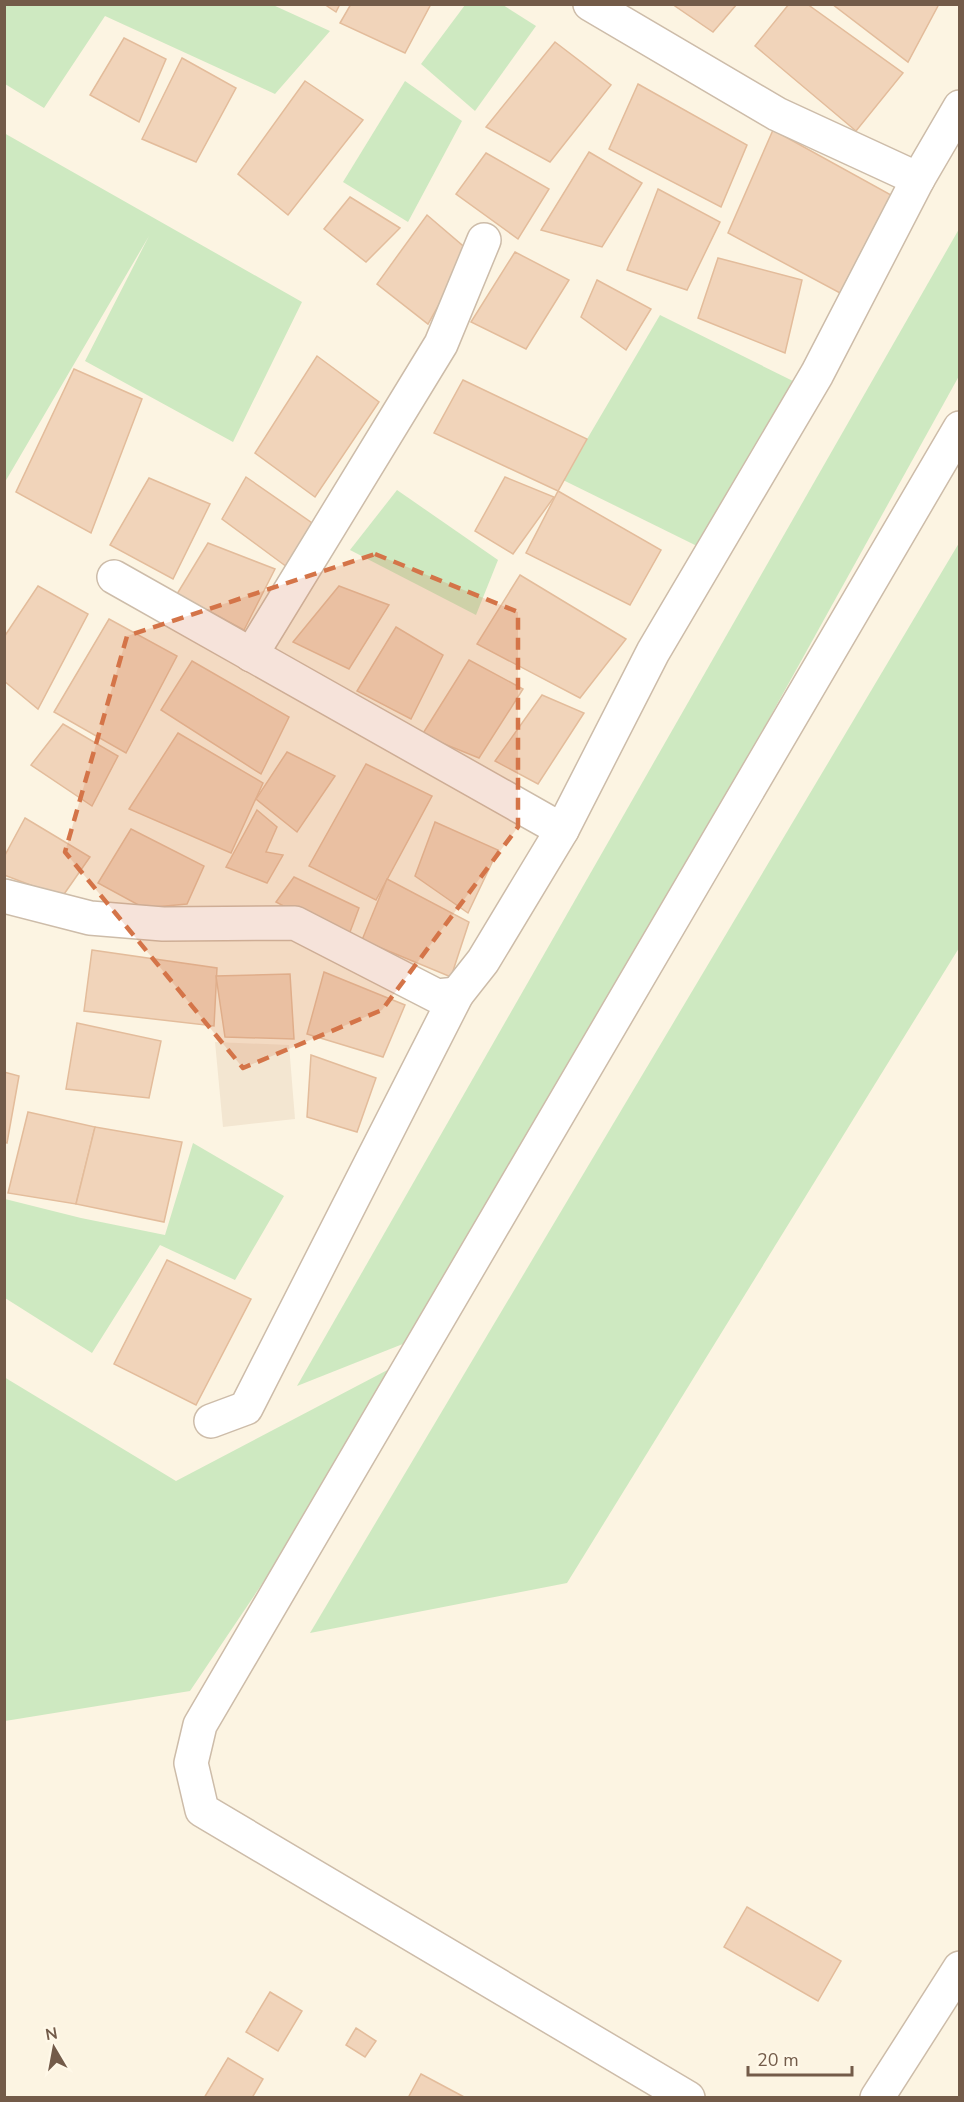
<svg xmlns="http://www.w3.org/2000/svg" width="964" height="2102" font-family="'Nunito Sans',sans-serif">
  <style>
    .residential { fill: #f3e6d1 }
    .green { fill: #cee9c1 }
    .building { fill: #f1d4ba; stroke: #e3bc9b; stroke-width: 1.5 }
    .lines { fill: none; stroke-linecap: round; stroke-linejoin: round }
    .minor-casing { stroke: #cdbca9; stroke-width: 36 }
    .minor { stroke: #fff; stroke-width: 33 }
    .marked { fill: #d47448; fill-opacity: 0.2; stroke: #d47448; stroke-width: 4.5; stroke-dasharray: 12 8; stroke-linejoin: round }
  </style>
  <rect width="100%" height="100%" fill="#fcf4e2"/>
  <polygon class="residential" points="215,1042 289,1045 295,1119 223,1127"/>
  <g class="green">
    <polygon points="4,5 273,5 330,31 275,94 105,16 44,108 5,84"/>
    <polygon points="465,5 503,5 536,26 475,111 421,64"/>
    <polygon points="405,81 462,121 408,222 343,182"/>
    <polygon points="4,133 302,302 233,442 85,361 149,236 5,482"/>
    <polygon points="959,229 959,376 428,1334 297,1386"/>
    <polygon points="660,315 797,383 697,546 563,480"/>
    <polygon points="397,490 498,560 476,615 350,550"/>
    <polygon points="959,543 959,948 567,1583 310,1633"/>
    <polygon points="193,1143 284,1196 235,1280 160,1245 92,1353 5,1298 5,1199 81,1218 165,1235"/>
    <polygon points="416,1355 190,1691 5,1721 4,1377 176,1481"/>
  </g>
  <g class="building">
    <polygon points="324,4 340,4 336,12"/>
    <polygon points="351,4 431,4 405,53 340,23"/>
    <polygon points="672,4 737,4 713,32"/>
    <polygon points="789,4 807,4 903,73 856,131 755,46"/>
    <polygon points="832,4 939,4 908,62"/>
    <polygon points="124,38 166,59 139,122 90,95"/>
    <polygon points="555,42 611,85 550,162 486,127"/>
    <polygon points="182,58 236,88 196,162 142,139"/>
    <polygon points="305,81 363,120 288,215 238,174"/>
    <polygon points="638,84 747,145 721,207 609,149"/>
    <polygon points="773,130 891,195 840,293 728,233"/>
    <polygon points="589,152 642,183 602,247 541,230"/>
    <polygon points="486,153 549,189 518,239 456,194"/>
    <polygon points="658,189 720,222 687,290 627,270"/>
    <polygon points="350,197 400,228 366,262 324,229"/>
    <polygon points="427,215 469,251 428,324 377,284"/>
    <polygon points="515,252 569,280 526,349 471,322"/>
    <polygon points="718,258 802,280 785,353 698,318"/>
    <polygon points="597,280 651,309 626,350 581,317"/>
    <polygon points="317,356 379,402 315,497 255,453"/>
    <polygon points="74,369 142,399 91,533 16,492"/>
    <polygon points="463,380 587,439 558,491 434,433"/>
    <polygon points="246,477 315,525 291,570 222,519"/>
    <polygon points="505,477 554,497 513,554 475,531"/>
    <polygon points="149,478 210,504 173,579 110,545"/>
    <polygon points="558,491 661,550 630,605 526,553"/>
    <polygon points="208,543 275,569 244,630 177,594"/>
    <polygon points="520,575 626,639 580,698 477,644"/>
    <polygon points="38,586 88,614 38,709 4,681 4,637"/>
    <polygon points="339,586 389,605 349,669 293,642"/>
    <polygon points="109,619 177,656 126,753 54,712"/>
    <polygon points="396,627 443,655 411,719 357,691"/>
    <polygon points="469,660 523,689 479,758 422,735"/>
    <polygon points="192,661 289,717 261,774 161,710"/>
    <polygon points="542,695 584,713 538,784 495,761"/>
    <polygon points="63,724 118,756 92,806 31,765"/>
    <polygon points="178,733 263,783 231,853 129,809"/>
    <polygon points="287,752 335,776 297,832 256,799"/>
    <polygon points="366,764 432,796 376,900 309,866"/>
    <polygon points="257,810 277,827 266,852 283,855 267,883 226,867"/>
    <polygon points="25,818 90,857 62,897 4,875 4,857"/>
    <polygon points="435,822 498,850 468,913 415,876"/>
    <polygon points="131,829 204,866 187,904 144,908 98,883"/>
    <polygon points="294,877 359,908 347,940 276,902"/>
    <polygon points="387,879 469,922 451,977 362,940"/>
    <polygon points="92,950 217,968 214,1026 84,1011"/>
    <polygon points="324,972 405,1005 383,1057 307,1034"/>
    <polygon points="290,974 294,1039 225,1037 216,976"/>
    <polygon points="77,1023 161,1041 149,1098 66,1089"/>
    <polygon points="311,1055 376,1078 357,1132 307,1117"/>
    <polygon points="4,1072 19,1076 7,1143 4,1142"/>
    <polygon points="28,1112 95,1127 76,1204 8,1193"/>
    <polygon points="95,1127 182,1142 164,1222 76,1204"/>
    <polygon points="167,1260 251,1299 196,1405 114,1364"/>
    <polygon points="747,1907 841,1961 818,2001 724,1947"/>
    <polygon points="270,1992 302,2011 278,2051 246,2032"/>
    <polygon points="356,2028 376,2041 365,2057 346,2045"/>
    <polygon points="228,2058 263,2079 252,2098 204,2098"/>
    <polygon points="421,2074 466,2098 408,2098"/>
  </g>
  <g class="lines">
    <g class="minor-casing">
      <g id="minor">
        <polyline points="590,4 777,114 918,179"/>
        <polyline points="114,577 562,830"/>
        <polyline points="251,655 441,344 484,240"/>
        <polyline points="4,896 90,918 163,924 295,923 437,996 457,994"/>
        <polyline points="211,1421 246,1408 457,994 483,961 562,830 653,652 817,374 918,179 960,107"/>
        <polyline points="688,2098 202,1810 191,1763 200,1725 960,428"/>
        <polyline points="877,2098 960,1968"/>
      </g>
    </g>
    <use href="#minor" class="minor"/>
  </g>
  <path class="marked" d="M375,554L518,612V827L382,1010L243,1068L65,852L127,636Z"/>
  <rect width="964" height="2102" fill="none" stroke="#735b49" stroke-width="12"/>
  <g transform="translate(54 2048) rotate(350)" stroke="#fff8e8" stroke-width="4.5" paint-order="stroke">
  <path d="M0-4.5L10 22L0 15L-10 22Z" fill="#735b49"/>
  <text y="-9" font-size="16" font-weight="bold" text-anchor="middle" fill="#735b49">N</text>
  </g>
  <path d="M748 2066v9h104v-9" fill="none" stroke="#735b49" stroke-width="3"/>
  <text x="757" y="2066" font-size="18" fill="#735b49" stroke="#fff8e8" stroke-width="4.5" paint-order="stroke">20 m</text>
</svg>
